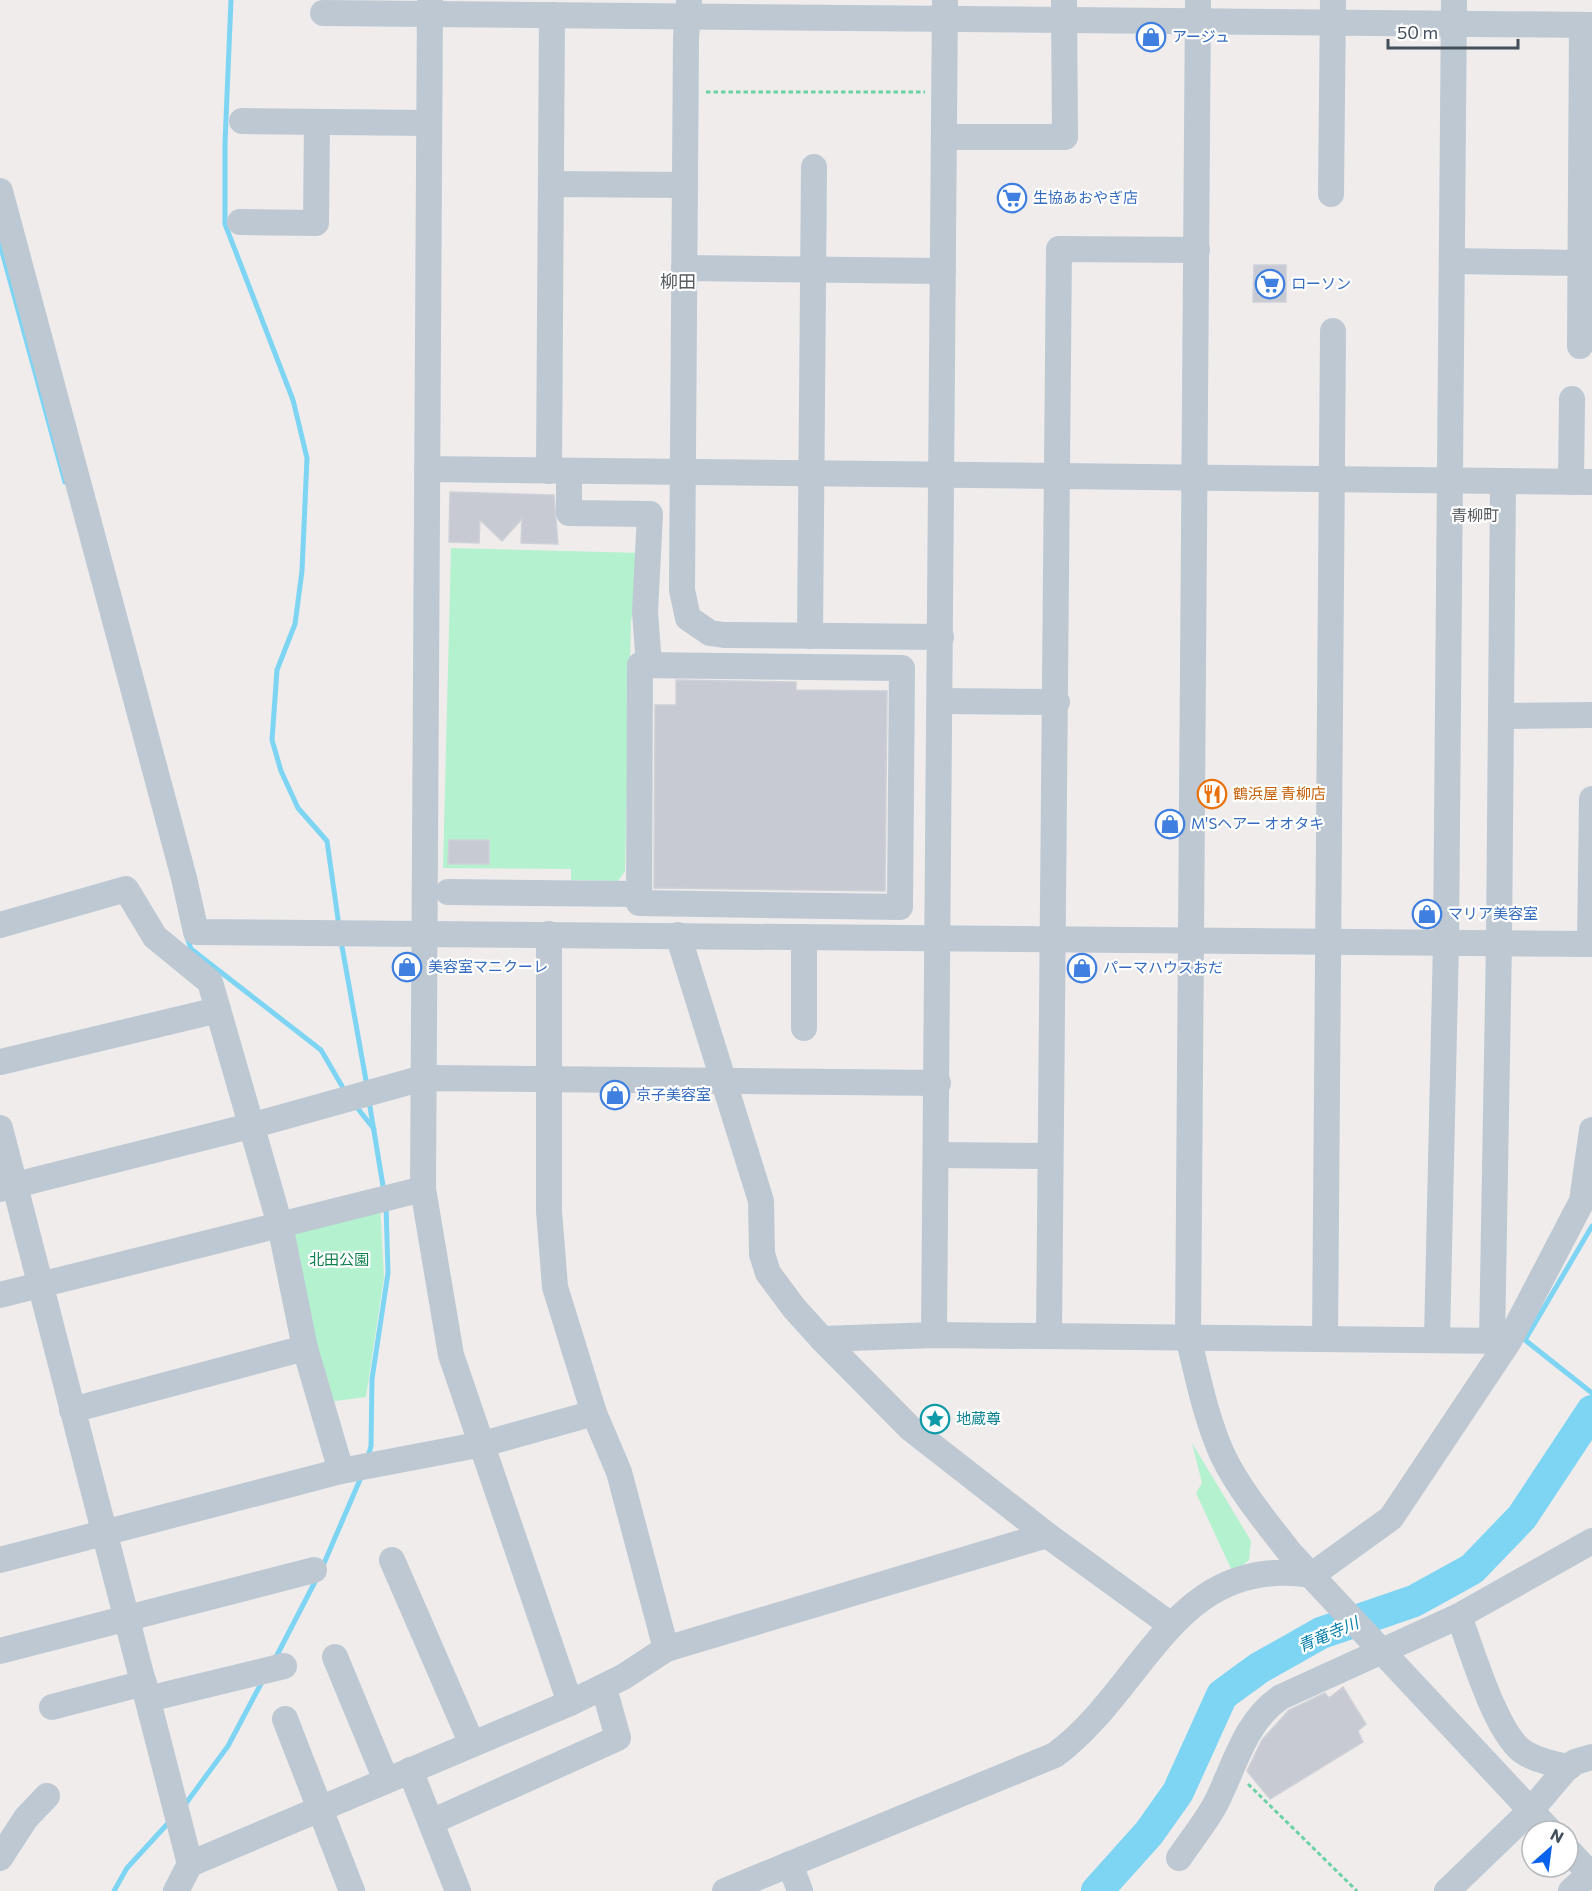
<svg xmlns="http://www.w3.org/2000/svg" width="1592" height="1891" font-family="Commissioner,'Noto Sans JP',sans-serif">
  <style>
    .green { fill: #b4f2cf }
    .lines { fill: none; stroke-linecap: round; stroke-linejoin: round }
    .stream { stroke: #7dd5f3; stroke-width: 5 }
    .river { stroke: #7dd5f3; stroke-width: 32 }
    .building { fill: #c7cad2; stroke: #cfd1d8; stroke-width: 1.5 }
    .path { stroke: #6ad2a4; stroke-width: 3; stroke-dasharray: 4.5 3; stroke-linecap: butt }
    .minor { stroke: #bdc8d3; stroke-width: 26 }
    .labels { text-anchor: middle; stroke-width: 4.5; stroke-linejoin: round; paint-order: stroke }
    .shop-label { font-size: 15px; fill: #366cbe; stroke: #fff; text-anchor: start }
    .food-label { font-size: 15px; fill: #c56008; stroke: #fff; text-anchor: start }
    .park-label { font-size: 15px; fill: #0e814d; stroke: #fff }
    .culture-label { font-size: 15px; fill: #0d838f; stroke: #fff; text-anchor: start }
    .neighbourhood-label { font-size: 16px; fill: #585c61; stroke: #fff }
    .water-label { font-size: 16px; font-style: italic; fill: #017ea8; stroke: #fff }
    .quarter-label { font-size: 18px; fill: #585c61; stroke: #fff }
  </style>
  <rect width="100%" height="100%" fill="#efeceb"/>
  <g class="green">
    <polygon points="451,548 643,553 631,622 625,871 618,881 571,880 571,869 443,868"/>
    <polygon points="380,1204 384,1277 366,1397 328,1402 287,1228"/>
    <polygon points="1192,1443 1251,1541 1249,1560 1233,1573 1196,1493 1202,1483"/>
  </g>
  <g class="lines">
    <g class="stream">
      <polyline points="231,0 225,143 225,224 293,400 307,458 302,571 295,624 277,670 272,740 281,771 298,808 327,841 339,926"/>
      <polyline points="0,244 65,482"/>
      <polyline points="187,937 191,949 321,1050 346,1093"/>
      <polyline points="341,941 367,1086"/>
      <polyline points="369,1101 384,1192"/>
      <polyline points="355,1105 374,1129"/>
      <polyline points="1592,1226 1525,1340 1592,1393"/>
      <polyline points="368,1457 371,1446 372,1379 388,1273 386,1205"/>
      <polyline points="322,1568 362,1475"/>
      <polyline points="275,1659 318,1576"/>
      <polyline points="184,1806 228,1746 263,1680"/>
      <polyline points="114,1891 127,1868 171,1820"/>
    </g>
    <polyline class="river" points="1097,1891 1149,1833 1178,1792 1222,1695 1259,1668 1321,1633 1414,1601 1472,1569 1522,1517 1592,1411"/>
  </g>
  <g class="building">
    <polygon points="1254,265 1286,265 1286,302 1253,302"/>
    <polygon points="450,492 554,495 558,544 521,543 522,519 502,541 480,520 479,543 449,542"/>
    <polygon points="676,680 796,682 796,690 887,691 885,891 654,888 655,705 676,705"/>
    <polygon points="449,840 489,840 489,864 448,864"/>
    <polygon points="1343,1687 1366,1724 1358,1731 1363,1742 1270,1799 1247,1771 1262,1740 1289,1710 1325,1693 1329,1698"/>
  </g>
  <g class="lines">
    <g class="path">
      <polyline points="706,92 925,92"/>
      <polyline points="1248,1784 1357,1891"/>
    </g>
    <g class="minor">
      <polyline points="430,0 423,1189 451,1355 570,1703"/>
      <path d="M1198,0L1188,1337C1198,1377 1206,1419 1223,1456C1240,1491 1267,1523 1291,1554L1550,1831"/>
      <polyline points="689,1 686,38 682,590 688,618 710,633 724,635 941,637"/>
      <polyline points="323,13 1592,25"/>
      <polyline points="242,121 429,123"/>
      <polyline points="944,137 1065,137 1064,0"/>
      <polyline points="551,184 685,185"/>
      <polyline points="0,191 184,878 196,932 1592,944"/>
      <polyline points="1331,194 1333,0"/>
      <polyline points="240,222 316,223 317,122"/>
      <polyline points="1452,261 1580,263"/>
      <polyline points="684,268 943,271"/>
      <polyline points="1580,346 1582,25"/>
      <polyline points="427,469 1592,482"/>
      <polyline points="549,471 552,15"/>
      <polyline points="569,471 569,513 650,514 645,612 649,665"/>
      <polyline points="1571,482 1572,399"/>
      <polyline points="810,636 814,167"/>
      <polygon points="640,665 902,668 900,907 639,903"/>
      <polyline points="940,701 1057,702"/>
      <polyline points="1501,716 1592,715"/>
      <polyline points="448,892 639,894"/>
      <polyline points="0,925 126,889 155,937 210,982 280,1225 305,1348 341,1471 0,1560"/>
      <polyline points="549,934 549,1211 555,1287 594,1413 619,1472 666,1649"/>
      <polyline points="678,935 761,1201 762,1254 768,1273 794,1308 822,1339 911,1429 1047,1535 1171,1625"/>
      <polyline points="1590,944 1592,799"/>
      <polyline points="804,1028 804,937"/>
      <polyline points="0,1062 218,1010"/>
      <polyline points="0,1128 190,1864"/>
      <polyline points="936,1155 1050,1156"/>
      <polyline points="0,1189 250,1126 423,1078 938,1083"/>
      <polyline points="0,1295 423,1189"/>
      <polyline points="934,1335 945,0"/>
      <polyline points="1049,1336 1059,249 1197,250"/>
      <polyline points="822,1339 934,1335 1508,1341"/>
      <polyline points="1325,1339 1333,331"/>
      <polyline points="1437,1339 1446,942 1454,0"/>
      <polyline points="1492,1341 1499,942 1503,481"/>
      <polyline points="72,1410 305,1348"/>
      <polyline points="341,1471 483,1444 594,1413"/>
      <polyline points="392,1560 472,1744"/>
      <path d="M1459,1616C1471,1648 1497,1737 1525,1753C1539,1761 1554,1764 1569,1767"/>
      <polyline points="0,1651 314,1570"/>
      <polyline points="335,1657 386,1780"/>
      <polyline points="148,1699 284,1666"/>
      <polyline points="52,1707 144,1683"/>
      <polyline points="285,1719 352,1891"/>
      <polyline points="410,1770 458,1891"/>
      <polyline points="431,1822 618,1738 604,1688"/>
      <polyline points="1568,1850 1592,1876"/>
      <polyline points="0,1858 26,1818 47,1796"/>
      <path d="M1179,1858C1191,1840 1206,1822 1216,1803C1235,1766 1244,1722 1281,1697L1459,1616L1592,1541"/>
      <polyline points="790,1864 800,1891"/>
      <polyline points="176,1891 190,1864 570,1703 623,1677 666,1649 1047,1535"/>
      <path d="M725,1891L1055,1755C1146,1688 1174,1553 1312,1575L1391,1518L1509,1341L1582,1201L1592,1130"/>
      <polyline points="1447,1891 1531,1810 1565,1770 1575,1762 1592,1757"/>
      <polyline points="1571,1891 1590,1874"/>
    </g>
  </g>
  <defs>
    <g id="shop-ring" transform="scale(1.5)"><circle r="9.5" fill="#fff" stroke="#3f7fe0" stroke-width="1.5"/><path d="M-5-2.5h2.3a2.7 3.5 0 0 1 5.4 0H5L5.5 6h-11ZM-1.5-2.5h3a1.5 2.3 0 0 0-3 0Z" fill="#3f7fe0"/></g>
    <g id="supermarket-ring" transform="scale(1.5)"><circle r="9.5" fill="#fff" stroke="#3f7fe0" stroke-width="1.5"/><path d="M-6-5.5h2.5l.6 2H6L4.5 2H-2.5L-4.4-4H-6ZM-1.5 3.2a1.3 1.3 0 1 0 .1 0ZM3 3.2a1.3 1.3 0 1 0 .1 0Z" fill="#3f7fe0"/></g>
    <g id="restaurant-ring" transform="scale(1.5)"><circle r="9.5" fill="#fff" stroke="#e8710a" stroke-width="1.5"/><path d="M-5-6h1v4h1v-4h1v4h1v-4h1v5L-1.5 .5V6h-2V.5L-5-1ZM5-6V6H3V1.5H1.5Q1.5-4 5-6Z" fill="#e8710a"/></g>
    <g id="sight-ring" transform="scale(1.5)"><circle r="9.5" fill="#fff" stroke="#0f9aa8" stroke-width="1.5"/><path d="M0-6L1.8-2.2L6-1.7L2.9 1.2L3.7 5.4L0 3.3L-3.7 5.4L-2.9 1.2L-6-1.7L-1.8-2.2Z" fill="#0f9aa8"/></g>
  </defs>
  <g fill-rule="evenodd">
    <use href="#shop-ring" x="1151" y="37"/>
    <use href="#supermarket-ring" x="1012" y="198"/>
    <use href="#supermarket-ring" x="1270" y="284"/>
    <use href="#restaurant-ring" x="1212" y="794"/>
    <use href="#shop-ring" x="1170" y="824"/>
    <use href="#shop-ring" x="1427" y="914"/>
    <use href="#shop-ring" x="407" y="967"/>
    <use href="#shop-ring" x="1082" y="968"/>
    <use href="#shop-ring" x="615" y="1095"/>
    <use href="#sight-ring" x="935" y="1419"/>
  </g>
  <g class="labels">
    <g class="shop-label">
      <text x="1172" y="42">アージュ</text>
      <text x="1033" y="203">生協あおやぎ店</text>
      <text x="1291" y="289">ローソン</text>
      <text x="1191" y="829">M'Sヘアー オオタキ</text>
      <text x="1448" y="919">マリア美容室</text>
      <text x="428" y="972">美容室マニクーレ</text>
      <text x="1103" y="973">パーマハウスおだ</text>
      <text x="636" y="1100">京子美容室</text>
    </g>
    <g class="food-label">
      <text x="1233" y="799">鶴浜屋 青柳店</text>
    </g>
    <g class="park-label">
      <text x="339" y="1265">北田公園</text>
    </g>
    <g class="culture-label">
      <text x="956" y="1424">地蔵尊</text>
    </g>
    <g class="neighbourhood-label">
      <text x="1475" y="521">青柳町</text>
    </g>
    <g class="water-label">
      <text transform="translate(1328 1634) rotate(-23)" y="6">青竜寺川</text>
    </g>
    <g class="quarter-label">
      <text x="678" y="288">柳田</text>
    </g>
  </g>
  <g transform="translate(1550 1849) rotate(28)"><circle r="28" fill="#ffffff" stroke="#b4b8bd" stroke-width="1.5"/>
  <path d="M0-4.5L10 22L0 15L-10 22Z" fill="#0962eb"/>
  <text y="-9" font-size="16" font-weight="bold" text-anchor="middle" fill="#434e5b">N</text>
  </g>
  <path d="M1388 39v9h130v-9" fill="none" stroke="#434e5b" stroke-width="3"/>
  <text x="1397" y="39" font-size="18" fill="#434e5b" stroke="#ffffff" stroke-width="4.5" paint-order="stroke">50 m</text>
</svg>
